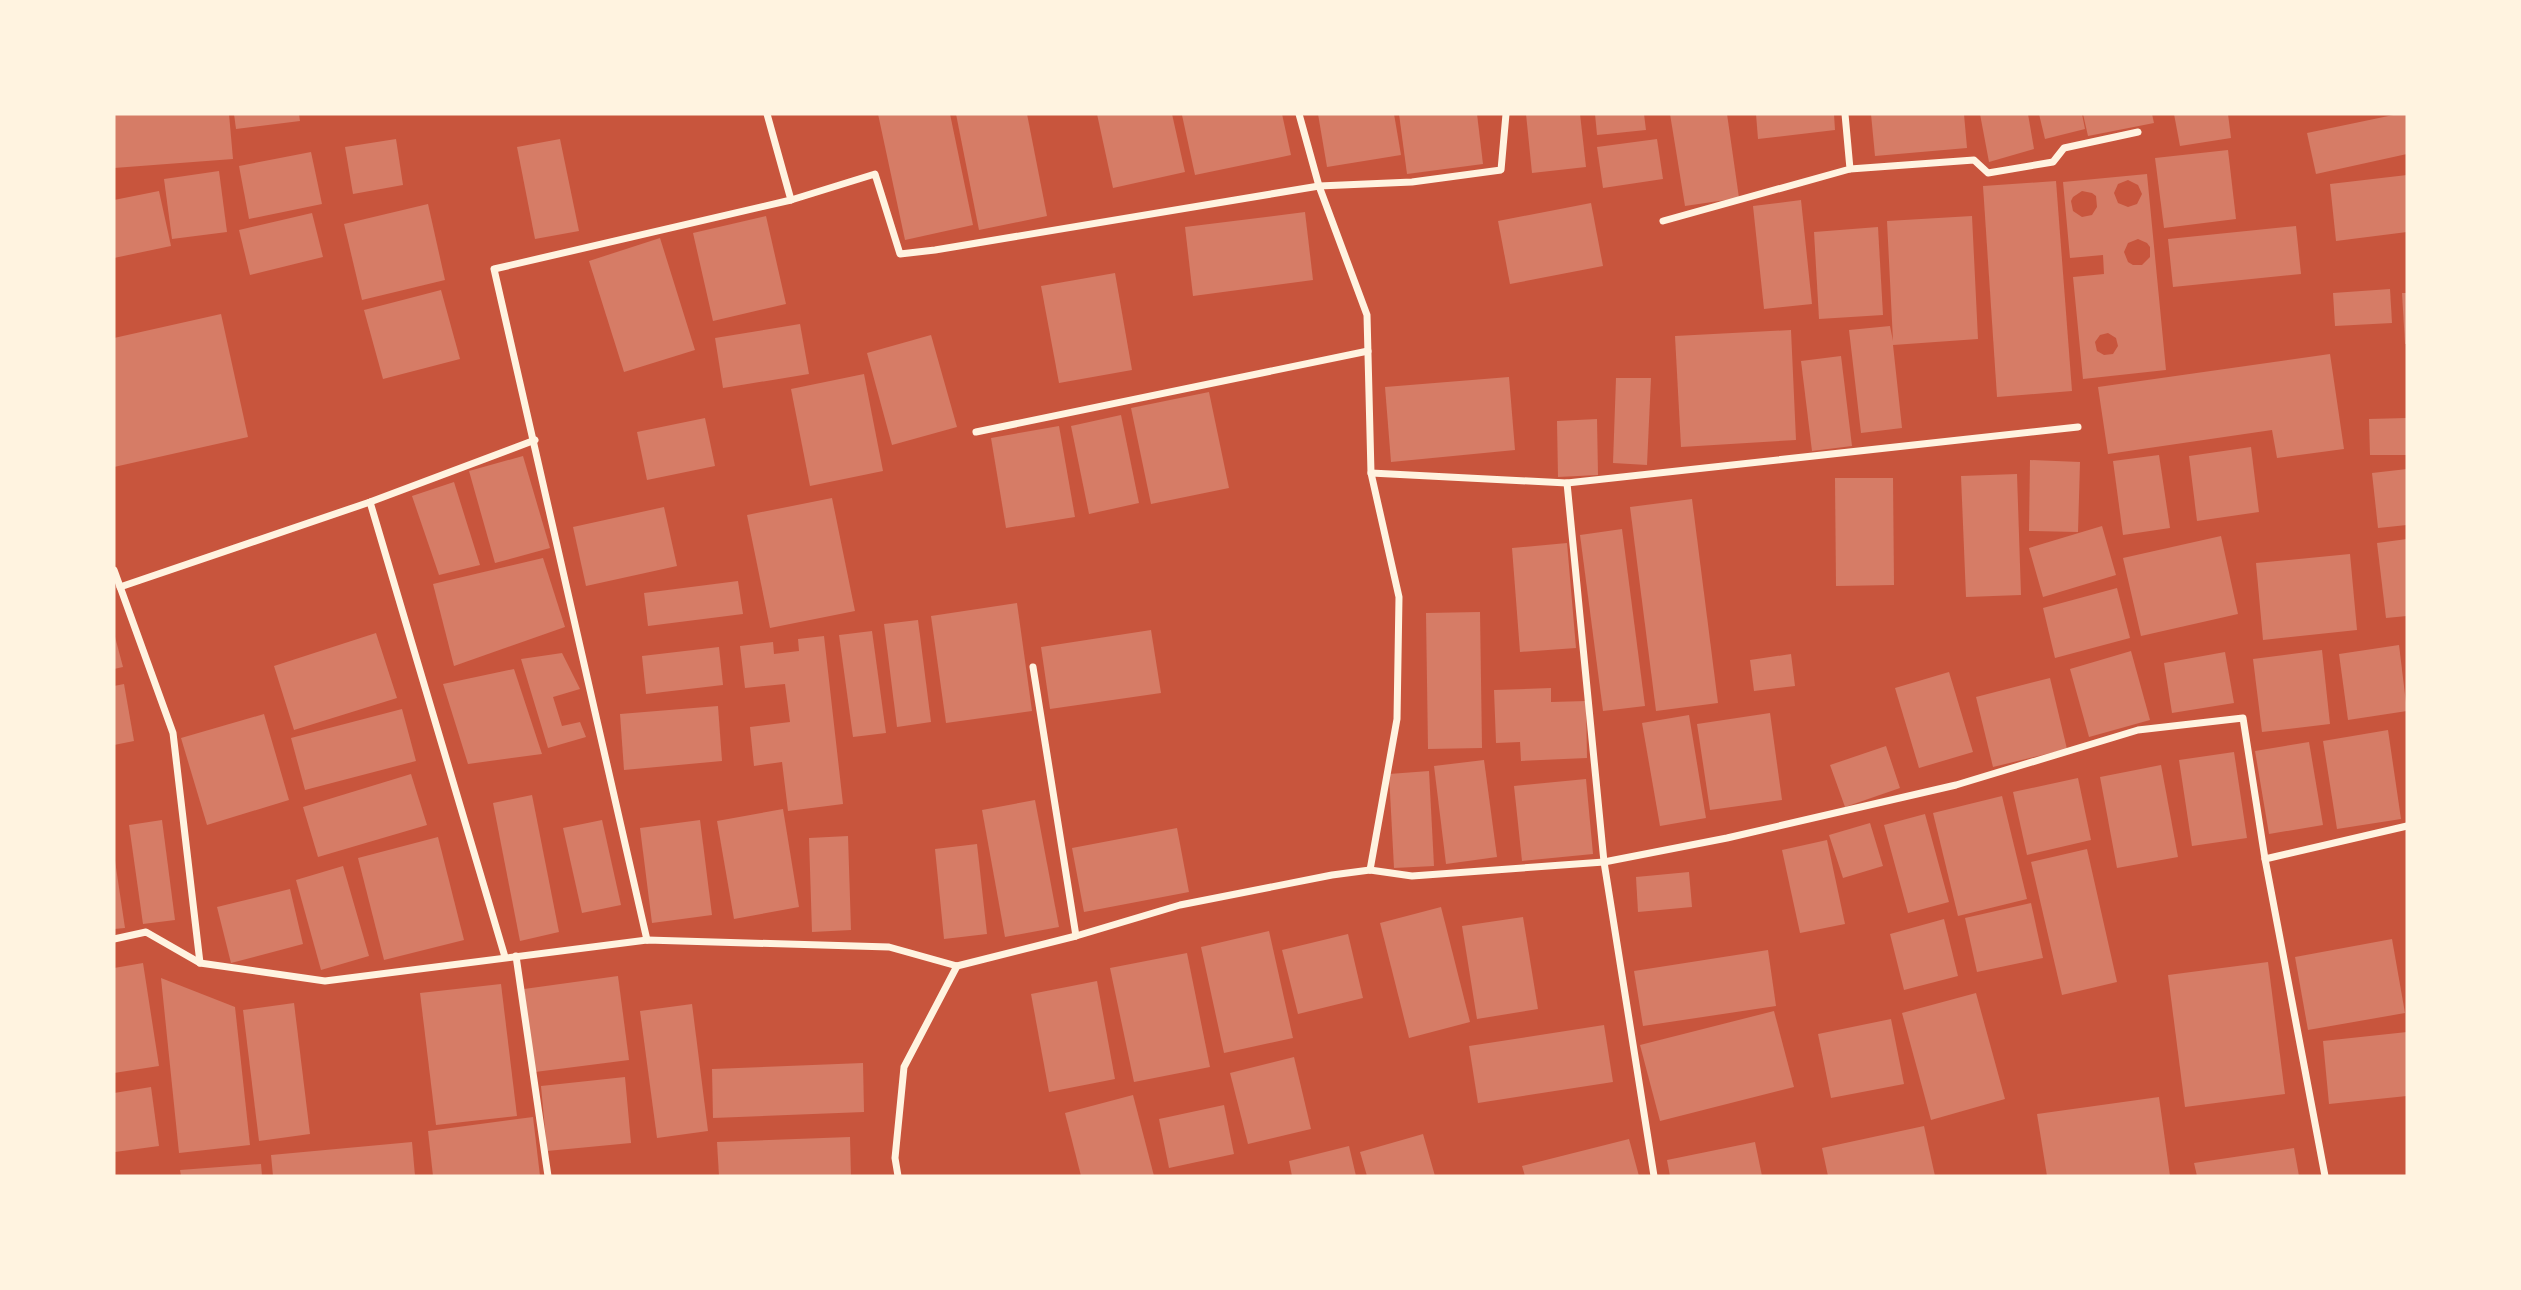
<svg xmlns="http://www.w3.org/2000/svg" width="2521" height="1290" font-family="Karla,sans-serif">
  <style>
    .building { fill: #d67c66; fill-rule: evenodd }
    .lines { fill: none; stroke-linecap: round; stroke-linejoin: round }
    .minor { stroke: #fff3e0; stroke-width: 7 }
  </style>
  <rect width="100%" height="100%" fill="#c8553d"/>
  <g class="building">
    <polygon points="114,114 229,114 233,159 114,168"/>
    <polygon points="234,114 299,114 300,121 236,129"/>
    <polygon points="878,114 950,114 973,225 905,240"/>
    <polygon points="956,114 1027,114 1047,216 979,230"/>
    <polygon points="1097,114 1172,114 1185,172 1113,188"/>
    <polygon points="1189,114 1282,114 1291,155 1195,175 1182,115"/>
    <polygon points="1318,114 1394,114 1401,155 1327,167"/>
    <polygon points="1399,114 1477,114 1483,164 1407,174"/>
    <polygon points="1526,114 1580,114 1586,167 1532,173"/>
    <polygon points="1595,114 1644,114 1646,130 1597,135"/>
    <polygon points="1670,114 1727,114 1739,198 1685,206"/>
    <polygon points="1756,114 1834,114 1835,130 1758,139"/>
    <polygon points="1871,114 1964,114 1967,148 1875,156"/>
    <polygon points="1980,114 2028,114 2034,149 1989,162"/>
    <polygon points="2039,114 2082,114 2085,129 2045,139"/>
    <polygon points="2083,114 2152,114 2154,123 2088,136"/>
    <polygon points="2174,114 2228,114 2231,138 2180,146"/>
    <polygon points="2398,114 2407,114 2407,154 2316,174 2307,133"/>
    <polygon points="396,139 403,185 353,194 345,147"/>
    <polygon points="560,139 579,231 535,239 517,147"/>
    <polygon points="1657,139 1663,179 1603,188 1597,147"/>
    <polygon points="2228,150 2236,219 2164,228 2155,158"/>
    <polygon points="311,152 322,204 249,219 239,166"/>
    <polygon points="219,171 227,232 172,239 164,179"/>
    <path d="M2147,174L2166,370L2083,379L2073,277L2104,274L2103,255L2070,258L2063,182ZM2128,180L2138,185L2142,194L2137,204L2128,207L2118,203L2114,193L2118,184ZM2082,191L2092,193L2096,196L2097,207L2092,215L2082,217L2073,211L2071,201L2073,197ZM2138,239L2147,243L2150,247V257L2142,265H2133L2128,262L2124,252L2128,243ZM2108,333L2116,338L2118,346L2113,354L2104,355L2097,351L2095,342L2100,335Z"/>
    <polygon points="2407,175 2407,232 2336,241 2330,184"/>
    <polygon points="2056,181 2072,391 1997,397 1983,186"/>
    <polygon points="159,191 171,246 114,258 114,200"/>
    <polygon points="1801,200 1812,304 1764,309 1753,206"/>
    <polygon points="1591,203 1603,266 1510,284 1498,221"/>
    <polygon points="428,204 445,280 362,300 344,224"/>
    <polygon points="1305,212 1313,280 1193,296 1185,227"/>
    <polygon points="312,213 323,257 250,275 239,230"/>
    <polygon points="766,216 786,304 713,321 693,233"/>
    <polygon points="1972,216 1978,339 1893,345 1902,428 1861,433 1849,330 1890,326 1893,341 1887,221"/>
    <polygon points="2296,226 2301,274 2173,287 2168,239"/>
    <polygon points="1878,227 1883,315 1819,319 1814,232"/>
    <polygon points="660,238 695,350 624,372 589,261"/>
    <polygon points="1115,273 1132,370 1059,383 1041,286"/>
    <polygon points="2390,289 2392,323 2335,326 2333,293"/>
    <polygon points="441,290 460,359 383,379 364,310"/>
    <polygon points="2402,293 2407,293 2407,344 2405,344"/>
    <polygon points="221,314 248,437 114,467 114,338"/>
    <polygon points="800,324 809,374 723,388 715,338"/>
    <polygon points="1791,330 1796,440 1681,447 1675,336"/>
    <polygon points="931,335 957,427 892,445 867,353"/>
    <polygon points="2330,354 2344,449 2277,458 2272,430 2108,454 2098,387"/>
    <polygon points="1841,356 1852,446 1812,451 1801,361"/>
    <polygon points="864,374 883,471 810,486 791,389"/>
    <polygon points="1509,377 1515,450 1391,462 1385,387"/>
    <polygon points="1616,378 1651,378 1647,465 1613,463"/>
    <polygon points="1209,392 1229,488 1151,504 1131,408"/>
    <polygon points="1121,415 1139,503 1089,514 1071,426"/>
    <polygon points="705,418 715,466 647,480 637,432"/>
    <polygon points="2407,418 2407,455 2370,455 2369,419"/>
    <polygon points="1597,419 1598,475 1558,477 1557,421"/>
    <polygon points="1059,426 1075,517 1006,528 991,438"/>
    <polygon points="2251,447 2259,512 2197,521 2189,456"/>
    <polygon points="2159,455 2170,528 2123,535 2113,461"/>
    <polygon points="523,456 550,548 495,563 469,471"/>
    <polygon points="2030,460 2080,462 2078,532 2029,531"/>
    <polygon points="2407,469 2407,525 2378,528 2372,473"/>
    <polygon points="2017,474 2021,595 1966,597 1961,476"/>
    <polygon points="1835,478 1893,478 1894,585 1836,586"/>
    <polygon points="454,482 480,565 439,575 412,496"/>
    <polygon points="832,498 855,611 770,628 747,515"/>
    <polygon points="1692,499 1718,703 1656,711 1630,507"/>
    <polygon points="664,507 677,566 586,586 573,527"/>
    <polygon points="2102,526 2116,575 2043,597 2029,548"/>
    <polygon points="1622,529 1645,706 1603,711 1580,535"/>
    <polygon points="2221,536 2238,614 2141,636 2123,558"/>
    <polygon points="2407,539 2407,616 2386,618 2377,543"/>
    <polygon points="1567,543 1576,648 1520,652 1512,548"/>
    <polygon points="2350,554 2357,630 2263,640 2256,563"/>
    <polygon points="543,558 565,627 454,666 433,584"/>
    <polygon points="738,581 743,614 648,626 644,593"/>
    <polygon points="2117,588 2130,638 2055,658 2043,608"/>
    <polygon points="1017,603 1032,711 946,723 931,616"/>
    <polygon points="1480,612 1482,748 1428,749 1426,613"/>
    <polygon points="918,620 931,722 897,727 884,624"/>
    <polygon points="1151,630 1161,693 1050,709 1041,647"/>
    <polygon points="872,631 886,733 853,737 839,635"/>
    <polygon points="114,633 123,667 114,669"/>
    <polygon points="376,633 397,698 294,730 274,666"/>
    <polygon points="824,636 843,804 788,811 782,762 754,766 750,727 790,722 785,684 745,688 740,646 773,642 774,654 799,651 798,639"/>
    <polygon points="2399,645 2407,711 2348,720 2339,654"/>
    <polygon points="719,647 723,685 646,694 642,656"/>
    <polygon points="2322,650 2330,724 2262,732 2253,659"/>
    <polygon points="2131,651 2150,720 2089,737 2070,669"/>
    <polygon points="2225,652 2234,703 2172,713 2164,663"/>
    <polygon points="562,653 580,689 553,697 562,726 580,722 586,737 548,748 521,659"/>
    <polygon points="1791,654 1795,686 1754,691 1750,660"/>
    <polygon points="514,669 542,754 468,764 443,684"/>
    <polygon points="1949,672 1973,752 1919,768 1895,688"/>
    <polygon points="2050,678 2067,749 1993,767 1976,697"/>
    <polygon points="124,684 134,741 114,745 114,686"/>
    <polygon points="1551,688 1551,702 1586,701 1587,758 1521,761 1520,742 1496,743 1494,690"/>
    <polygon points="718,706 722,761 624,770 620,714"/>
    <polygon points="402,709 416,761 305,790 291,738"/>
    <polygon points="1770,713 1782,800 1710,810 1697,724"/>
    <polygon points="264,714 289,800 207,825 181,738"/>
    <polygon points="1689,715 1706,818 1660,826 1642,723"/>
    <polygon points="2388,730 2401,819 2337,829 2323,741"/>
    <polygon points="2309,742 2323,825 2269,834 2255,751"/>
    <polygon points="1886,746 1900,788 1845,807 1830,765"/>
    <polygon points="2234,752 2247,838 2192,846 2179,760"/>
    <polygon points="1484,760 1497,857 1446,864 1434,766"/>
    <polygon points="2161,765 2178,857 2117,868 2100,777"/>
    <polygon points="1429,771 1434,866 1394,868 1389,774"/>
    <polygon points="411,774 427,825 318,857 303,807"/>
    <polygon points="2078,778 2091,840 2027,855 2013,792"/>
    <polygon points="1586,779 1593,854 1522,861 1514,786"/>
    <polygon points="532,795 559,932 520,941 493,803"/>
    <polygon points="2002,796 2027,899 1958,916 1933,813"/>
    <polygon points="1035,800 1059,927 1005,937 982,810"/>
    <polygon points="783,809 799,907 734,919 717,821"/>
    <polygon points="1925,814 1949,902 1908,913 1884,825"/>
    <polygon points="162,820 175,920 143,924 129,825"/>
    <polygon points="602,820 621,905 582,913 563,828"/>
    <polygon points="700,820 712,915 652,923 640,828"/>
    <polygon points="1870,823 1883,866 1843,878 1829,835"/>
    <polygon points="1177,828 1189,892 1084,912 1072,848"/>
    <polygon points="848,836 851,930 812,932 809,838"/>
    <polygon points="438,837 464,940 384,960 358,858"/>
    <polygon points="1827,840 1845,924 1800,933 1782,850"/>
    <polygon points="977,844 987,934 944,939 935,849"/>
    <polygon points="2087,849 2117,982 2062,995 2031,862"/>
    <polygon points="114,854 125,928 114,929"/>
    <polygon points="343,866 369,956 321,970 296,880"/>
    <polygon points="1689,872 1692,907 1638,912 1636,877"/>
    <polygon points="290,889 303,944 231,963 217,907"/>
    <polygon points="2031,903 2043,958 1977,972 1965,918"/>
    <polygon points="1441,907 1470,1022 1409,1038 1380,923"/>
    <polygon points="1523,917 1538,1009 1477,1019 1462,926"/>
    <polygon points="1944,919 1958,976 1904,990 1890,934"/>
    <polygon points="1269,931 1293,1038 1224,1053 1201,947"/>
    <polygon points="1348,934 1363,998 1298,1014 1282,950"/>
    <polygon points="2392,939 2405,1013 2308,1030 2295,957"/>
    <polygon points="1768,950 1776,1006 1643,1026 1634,971"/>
    <polygon points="1187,953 1210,1067 1134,1082 1110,968"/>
    <polygon points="2268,962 2285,1094 2185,1107 2168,975"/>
    <polygon points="143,963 159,1066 114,1073 114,968"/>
    <polygon points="618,976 629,1060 535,1072 524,989"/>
    <polygon points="161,978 235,1007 250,1145 179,1153"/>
    <polygon points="1097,981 1115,1079 1049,1092 1031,994"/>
    <polygon points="501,984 517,1116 436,1125 420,993"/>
    <polygon points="1976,993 2005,1099 1931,1120 1902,1013"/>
    <polygon points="294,1003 310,1134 259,1141 243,1010"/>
    <polygon points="692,1004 708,1131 657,1138 640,1011"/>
    <polygon points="1774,1011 1794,1087 1660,1121 1640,1045"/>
    <polygon points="1891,1019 1904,1084 1831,1098 1818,1034"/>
    <polygon points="1604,1025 1613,1082 1478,1103 1469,1046"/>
    <polygon points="2407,1032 2407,1096 2329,1104 2323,1041"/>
    <polygon points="1294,1057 1311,1129 1248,1144 1230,1073"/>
    <polygon points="863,1063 864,1112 713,1118 712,1069"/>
    <polygon points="625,1077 631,1143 547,1151 541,1086"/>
    <polygon points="151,1087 159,1146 115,1152 114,1093"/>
    <polygon points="1133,1095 1154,1176 1081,1176 1065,1113"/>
    <polygon points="2159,1097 2170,1176 2047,1176 2037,1114"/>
    <polygon points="1224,1105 1234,1154 1169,1168 1159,1119"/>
    <polygon points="533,1117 540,1176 433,1176 428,1131"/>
    <polygon points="1924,1126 1935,1176 1828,1176 1822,1148"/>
    <polygon points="1423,1134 1435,1176 1367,1176 1360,1152"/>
    <polygon points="850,1137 851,1176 719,1176 717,1142"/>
    <polygon points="1629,1139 1639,1176 1525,1176 1522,1166"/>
    <polygon points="412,1142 415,1176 273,1176 271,1155"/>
    <polygon points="1755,1142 1762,1176 1670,1176 1667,1160"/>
    <polygon points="1349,1146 1356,1176 1292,1176 1289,1161"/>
    <polygon points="2294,1148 2299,1176 2197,1176 2194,1163"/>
    <polygon points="261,1164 262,1176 181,1176 180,1170"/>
  </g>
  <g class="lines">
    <g class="minor">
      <polyline points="1299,114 1319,186 1367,315 1371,473 1399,597 1397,719 1370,870"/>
      <polyline points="1850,169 1974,160 1988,173 2053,162 2064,148 2138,132"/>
      <polyline points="791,200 875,174 900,254 935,250 1319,186 1412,182 1501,170 1506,114"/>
      <polyline points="1663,221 1850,169 1845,114"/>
      <polyline points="976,432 1368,351"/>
      <polyline points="1371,473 1567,483 2078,427"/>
      <polyline points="1567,483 1604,862 1654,1176"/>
      <polyline points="370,502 505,957"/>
      <polyline points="114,570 173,733 200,963"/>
      <polyline points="120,587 370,502 535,440"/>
      <polyline points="1033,667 1076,936"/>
      <polyline points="2265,859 2407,826"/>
      <polyline points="114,939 146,932 200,963 325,981 647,940 889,947 957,966 1076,936 1180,905 1332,875 1370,870 1412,876 1604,862 1727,838 1956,785 2138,730 2243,718 2265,859 2325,1176"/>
      <polyline points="647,940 494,269 791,200 767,114"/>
      <polyline points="516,956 548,1176"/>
      <polyline points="898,1176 895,1158 904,1067 957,966"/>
    </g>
  </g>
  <rect width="2521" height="1290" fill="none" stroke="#fff3e0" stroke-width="231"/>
</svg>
